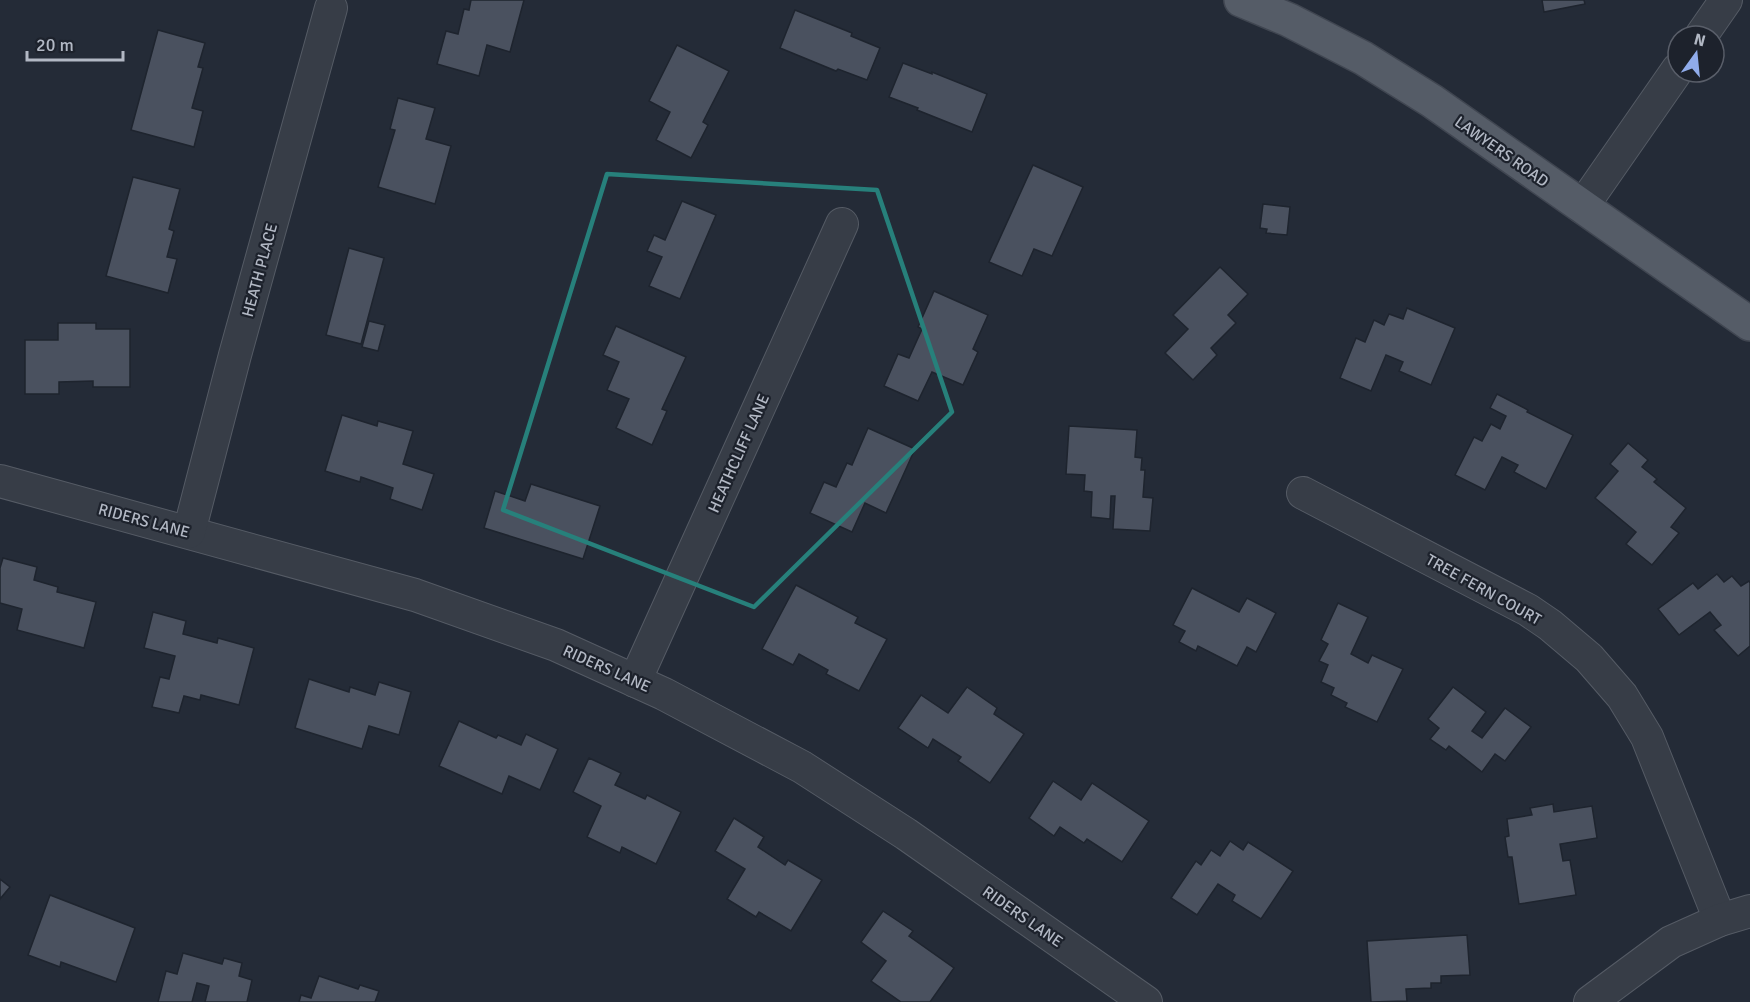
<svg xmlns="http://www.w3.org/2000/svg" width="1750" height="1002" font-family="Signika,sans-serif">
  <style>
    .building { fill: #4a515f; stroke: #1e242e; stroke-width: 1.5 }
    .lines { fill: none; stroke-linecap: round; stroke-linejoin: round }
    .street-casing { stroke: #555b65; stroke-width: 34 }
    .primary-casing { stroke: #404651; stroke-width: 36 }
    .street { stroke: #373d47; stroke-width: 32 }
    .primary { stroke: #555c67; stroke-width: 33 }
    .marked { fill: none; stroke: #27807b; stroke-width: 4.5; stroke-linejoin: round }
    .labels { text-anchor: middle; stroke-width: 4.5; stroke-linejoin: round; paint-order: stroke }
    .street-label { font-size: 16px; fill: #b2b8c4; stroke: #1d222c }
  </style>
  <rect width="100%" height="100%" fill="#242b37"/>
  <g class="building">
    <polygon points="471,0 524,0 510,52 487,45 479,76 437,64 446,31 458,34 464,9 469,10"/>
    <polygon points="1542,0 1584,0 1585,4 1544,12"/>
    <polygon points="795,10 852,33 851,36 880,48 867,80 838,69 836,71 780,48"/>
    <polygon points="158,30 205,43 198,67 203,68 192,108 203,111 194,147 131,130"/>
    <polygon points="677,45 729,71 703,122 708,125 691,158 656,140 670,112 649,101"/>
    <polygon points="903,63 932,74 932,72 987,94 972,132 917,110 918,108 889,97"/>
    <polygon points="398,98 435,108 426,139 451,146 435,204 378,187 395,130 390,129"/>
    <polygon points="1033,165 1083,187 1052,256 1034,249 1022,276 989,262"/>
    <polygon points="133,177 180,189 169,229 174,231 167,257 177,259 168,293 106,276"/>
    <polygon points="682,201 716,215 680,299 649,286 662,257 647,251 654,235 665,240"/>
    <polygon points="1263,204 1290,207 1287,235 1266,233 1267,229 1260,228"/>
    <polygon points="349,248 384,258 361,344 326,335"/>
    <polygon points="1220,267 1248,294 1228,315 1236,323 1211,348 1217,355 1193,380 1165,353 1188,329 1173,315"/>
    <polygon points="934,291 988,315 973,349 978,352 963,385 932,372 918,401 884,386 898,354 909,358 922,329 918,327"/>
    <polygon points="1407,308 1455,328 1431,385 1399,371 1403,362 1386,355 1371,391 1340,378 1356,338 1365,342 1374,320 1384,325 1389,314 1403,319"/>
    <polygon points="369,321 385,325 378,351 362,347"/>
    <polygon points="58,323 96,323 96,329 130,329 130,387 93,387 93,381 59,382 59,394 25,394 25,340 58,340"/>
    <polygon points="616,326 686,357 662,409 667,411 652,445 616,428 629,399 607,390 619,362 603,355"/>
    <polygon points="1497,394 1528,410 1527,412 1573,435 1546,489 1514,472 1518,465 1502,457 1485,490 1455,475 1474,437 1482,441 1491,424 1500,429 1506,416 1490,408"/>
    <polygon points="342,415 377,426 378,421 413,431 403,464 434,474 422,510 390,499 393,488 361,477 360,482 325,471"/>
    <polygon points="1069,426 1137,430 1135,457 1142,458 1141,470 1145,470 1143,497 1153,498 1150,531 1113,529 1115,496 1111,496 1110,519 1091,517 1092,492 1084,491 1085,475 1066,474"/>
    <polygon points="868,428 915,449 886,513 865,503 852,532 810,513 824,482 836,487 847,463 852,465"/>
    <polygon points="1628,443 1648,460 1642,467 1657,479 1654,482 1686,508 1671,527 1679,533 1652,565 1626,544 1636,532 1595,498 1618,471 1610,464"/>
    <polygon points="531,484 600,506 583,559 484,528 495,491 525,501"/>
    <polygon points="3,558 37,567 34,580 58,587 57,592 96,602 84,648 17,630 22,609 0,603 0,568"/>
    <polygon points="1717,574 1724,582 1732,576 1741,586 1749,581 1750,583 1750,646 1738,656 1714,630 1721,625 1710,612 1679,635 1658,609 1693,583 1698,589"/>
    <polygon points="796,585 858,617 855,623 887,639 859,691 826,674 828,670 799,654 793,665 762,649"/>
    <polygon points="1192,588 1239,612 1247,598 1276,613 1256,652 1247,647 1237,666 1198,646 1196,651 1179,642 1185,631 1173,625"/>
    <polygon points="1338,603 1368,617 1351,654 1368,663 1372,655 1403,669 1377,722 1345,707 1347,703 1331,695 1334,688 1321,682 1328,665 1319,661 1328,644 1321,640"/>
    <polygon points="153,612 186,621 183,634 217,643 218,638 254,648 239,705 201,695 200,700 184,696 179,713 152,707 160,677 169,679 175,656 144,648"/>
    <polygon points="309,679 349,692 350,687 375,695 379,682 411,692 399,735 369,726 362,749 295,728"/>
    <polygon points="967,687 997,708 994,714 1024,734 990,783 958,761 961,757 933,739 928,748 898,728 921,695 948,713"/>
    <polygon points="1453,687 1486,712 1472,731 1482,738 1505,708 1531,727 1505,761 1495,754 1482,772 1449,746 1446,750 1430,739 1439,728 1428,719"/>
    <polygon points="459,721 496,738 498,735 521,745 526,734 558,749 540,790 509,776 502,794 439,766"/>
    <polygon points="589,758 621,773 615,785 645,799 647,795 681,812 656,864 622,847 620,853 587,837 601,806 573,792"/>
    <polygon points="1053,781 1081,800 1092,783 1149,821 1122,862 1087,839 1084,843 1060,827 1054,836 1029,818"/>
    <polygon points="1553,804 1554,812 1592,806 1597,838 1560,844 1563,861 1570,860 1576,895 1519,904 1512,857 1508,857 1505,837 1509,836 1507,819 1532,815 1530,808"/>
    <polygon points="734,818 764,837 758,847 785,865 788,860 822,880 791,931 759,912 756,917 727,899 745,869 715,851"/>
    <polygon points="1230,841 1243,850 1248,842 1293,871 1261,919 1232,901 1235,895 1218,884 1197,915 1171,898 1196,861 1201,865 1211,850 1220,856"/>
    <polygon points="0,879 10,887 0,899"/>
    <polygon points="50,895 135,928 116,982 61,962 60,967 28,955"/>
    <polygon points="883,911 913,931 909,936 954,968 930,1002 901,1002 871,981 886,961 861,942"/>
    <polygon points="1467,935 1470,975 1441,976 1441,983 1431,983 1431,988 1406,989 1407,1001 1371,1002 1367,941"/>
    <polygon points="183,953 222,964 224,958 242,963 239,976 252,980 247,1002 205,1002 209,986 197,983 192,1002 158,1002 166,971 177,974"/>
    <polygon points="319,976 358,989 360,985 379,991 375,1002 299,1002 301,995 311,998"/>
  </g>
  <g class="lines">
    <g class="street-casing">
      <g id="street">
        <polyline points="1701,36 1726,0"/>
        <polyline points="1582,207 1678,69"/>
        <polyline points="0,481 415,595 556,645 664,694 802,767 906,834 1146,1002"/>
        <polyline points="1303,493 1528,610 1550,625 1589,658 1622,696 1647,737 1720,920"/>
        <polyline points="189,532 235,355 331,8"/>
        <polyline points="635,681 842,224"/>
        <polyline points="1590,1002 1671,942 1720,920 1750,911"/>
      </g>
    </g>
    <g class="primary-casing">
      <polyline id="primary" points="1241,0 1289,20 1363,58 1432,101 1750,324"/>
    </g>
    <use href="#street" class="street"/>
    <use href="#primary" class="primary"/>
  </g>
  <path class="marked" d="M607,174L877,190L952,412L754,607L503,510Z"/>
  <g class="labels">
    <g class="street-label">
      <text transform="translate(1502 151) rotate(35)" y="6">LAWYERS ROAD</text>
      <text transform="translate(259 270) rotate(-75)" y="6">HEATH PLACE</text>
      <text transform="translate(738 453) rotate(-66)" y="6">HEATHCLIFF LANE</text>
      <text transform="translate(144 520) rotate(15)" y="6">RIDERS LANE</text>
      <text transform="translate(1484 589) rotate(29)" y="6">TREE FERN COURT</text>
      <text transform="translate(607 668) rotate(24)" y="6">RIDERS LANE</text>
      <text transform="translate(1023 916) rotate(35)" y="6">RIDERS LANE</text>
    </g>
  </g>
  <g transform="translate(1696 54) rotate(15)"><circle r="28" fill="#1d222c" stroke="#595e69" stroke-width="1.5"/>
  <path d="M0-4.5L10 22L0 15L-10 22Z" fill="#90aceb"/>
  <text y="-9" font-size="16" font-weight="bold" text-anchor="middle" fill="#b2b8c4">N</text>
  </g>
  <path d="M27 51v9h96v-9" fill="none" stroke="#b2b8c4" stroke-width="3"/>
  <text x="36" y="51" font-size="18" fill="#b2b8c4" stroke="#1d222c" stroke-width="4.5" paint-order="stroke">20 m</text>
</svg>
